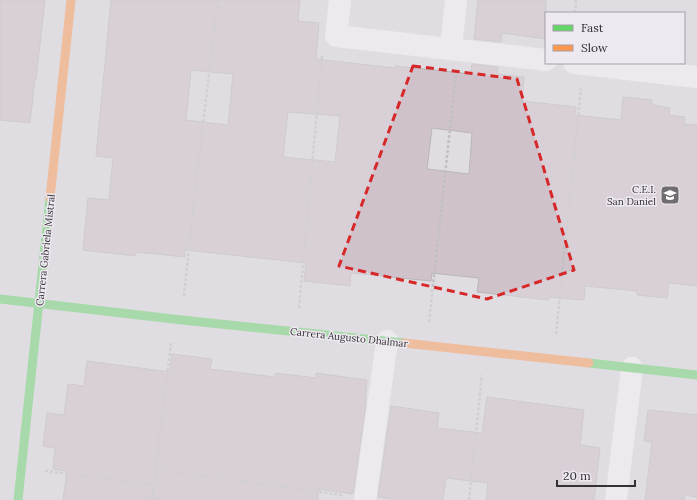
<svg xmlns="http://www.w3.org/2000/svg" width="697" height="500" font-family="Lora,serif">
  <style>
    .building { fill: #d0c2cb; stroke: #b8b6b9; fill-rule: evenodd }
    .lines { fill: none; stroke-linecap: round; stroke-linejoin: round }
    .path { stroke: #c0bfc1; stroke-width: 2.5; stroke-dasharray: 3 2; stroke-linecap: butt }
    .street { stroke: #fafafb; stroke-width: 22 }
    .fast { stroke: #63d668; stroke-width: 9 }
    .slow { stroke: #ff974d; stroke-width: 9 }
    .marked { fill: none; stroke: #d62828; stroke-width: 3; stroke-dasharray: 8 5; stroke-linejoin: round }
    .labels { text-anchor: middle; stroke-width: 3; stroke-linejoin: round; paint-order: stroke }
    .poi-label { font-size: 10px; fill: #333134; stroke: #eee9f0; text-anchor: end }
    .street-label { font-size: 10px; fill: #333134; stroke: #eee9f0 }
  </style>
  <rect width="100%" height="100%" fill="#e0dde2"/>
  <g class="building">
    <polygon points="0,0 45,0 36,79 35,79 30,123 0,120"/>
    <path d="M111,0H300L298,21L319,23L316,59L395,68V66L471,74L472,64L498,67L497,74L524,77L522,101L576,107L575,115L621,120L623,97L652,100V105L670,108L669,115L685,117L684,124L697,125V286L669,283L667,298L637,295V291L585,286L584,300L549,297V300L477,292L479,278L432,273L431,281L351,273L350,286L304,281L306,263L185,250V257L136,252L135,256L83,250L88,198L109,200L113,158L96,156L103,84ZM191,70L233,74L228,125L186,120ZM288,112L340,116L335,162L283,157ZM432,128L472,133L469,174L427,169Z"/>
    <polygon points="478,0 546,0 546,39 502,33 501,42 474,39"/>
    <polygon points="172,354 212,359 210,369 275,377 276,373 316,378 316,373 367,380 365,403 366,403 353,494 319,489 318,500 63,500 67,471 53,469 55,448 43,446 47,413 64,415 68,384 84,386 87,361 170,372"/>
    <polygon points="487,397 584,410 580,445 600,448 594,500 486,500 488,483 446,478 443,500 393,500 393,499 378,497 391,406 439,413 437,428 482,433"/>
    <polygon points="648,410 697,415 697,497 685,495 684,500 645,500 652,442 644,441"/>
  </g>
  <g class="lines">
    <g class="path">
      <polyline points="575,13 576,0"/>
      <polyline points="184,296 198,165 218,0"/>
      <polyline points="299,308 322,56"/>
      <polyline points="429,322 456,74"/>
      <polyline points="556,334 581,88"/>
      <polyline points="156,469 342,495"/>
      <polyline points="45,471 154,485"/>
      <polyline points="152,500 171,343"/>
      <polyline points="469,500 482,375"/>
    </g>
    <g class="street">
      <polyline points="340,0 336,36 546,60"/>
      <polyline points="451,49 456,0"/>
      <polyline points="574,63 697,77"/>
      <polyline points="365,500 387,341"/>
      <polyline points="616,500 632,368"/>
    </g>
    <g class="fast">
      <polyline points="0,299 182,320 404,343"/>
      <polyline points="589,363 697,375"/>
      <polyline points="18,500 50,198"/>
    </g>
    <g class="slow">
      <polyline points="50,198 71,0"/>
      <polyline points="404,343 589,363"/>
    </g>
  </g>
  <path d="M0 0H697V500H0ZM413,66L517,79L574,270L487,299L339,266Z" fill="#e0dde2" fill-opacity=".55" fill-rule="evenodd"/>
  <path class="marked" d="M413,66L517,79L574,270L487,299L339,266Z"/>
  <defs>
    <g id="school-square" transform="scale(1)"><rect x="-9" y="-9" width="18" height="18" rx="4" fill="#706d71" stroke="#eee9f0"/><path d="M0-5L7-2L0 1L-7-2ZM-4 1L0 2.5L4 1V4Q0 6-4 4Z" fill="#fff"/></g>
  </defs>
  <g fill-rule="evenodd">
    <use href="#school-square" x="670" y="195"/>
  </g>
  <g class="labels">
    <g class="poi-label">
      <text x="656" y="193">C.E.I.<tspan x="656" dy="12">San Daniel</tspan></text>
    </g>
    <g class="street-label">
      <text transform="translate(45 250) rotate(-84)" y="4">Carrera Gabriela Mistral</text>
      <text transform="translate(349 337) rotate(6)" y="4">Carrera Augusto Dhalmar</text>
    </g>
  </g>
  <rect x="545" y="12" width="140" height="52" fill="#eee9f0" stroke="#a39fa5"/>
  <rect x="553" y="25" width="20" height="6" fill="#63d668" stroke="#a39fa5"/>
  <text x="581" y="32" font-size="12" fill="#333134">Fast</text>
  <rect x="553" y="45" width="20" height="6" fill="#ff974d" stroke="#a39fa5"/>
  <text x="581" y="52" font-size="12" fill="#333134">Slow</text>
  <path d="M557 480v6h78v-6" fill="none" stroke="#333134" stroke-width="2"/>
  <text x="563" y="480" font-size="12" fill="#333134" stroke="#eee9f0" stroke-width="3" paint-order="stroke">20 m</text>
</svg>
